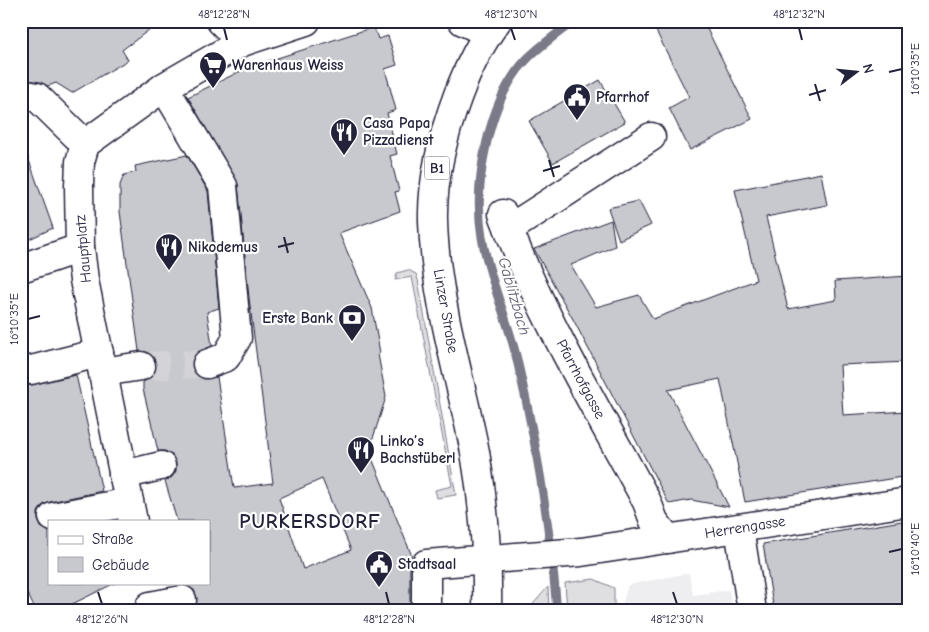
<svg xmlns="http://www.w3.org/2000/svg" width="929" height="632" font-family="'Comic Neue',sans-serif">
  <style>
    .built { fill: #eeeef1 }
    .green { fill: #dfdfe2; stroke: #80808e }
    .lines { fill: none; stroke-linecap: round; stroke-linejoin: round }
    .stream { stroke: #7a7a88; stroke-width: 9 }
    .building { fill: #c8c8cf; stroke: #22223b; fill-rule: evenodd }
    .minor-tunnel { stroke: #d3d3d8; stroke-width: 28; stroke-dasharray: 28 14; stroke-linecap: butt }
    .minor-casing { stroke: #22223b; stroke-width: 31 }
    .major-casing { stroke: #22223b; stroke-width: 31 }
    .minor { stroke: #fff; stroke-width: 28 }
    .major { stroke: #fff; stroke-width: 28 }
    .ticks { fill: none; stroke: #22223b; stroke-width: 2 }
    .labels { text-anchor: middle; stroke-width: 4.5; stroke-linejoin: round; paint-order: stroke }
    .shield { fill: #fff; stroke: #646476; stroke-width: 1 }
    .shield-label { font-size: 14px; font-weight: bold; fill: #22223b }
    .poi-label { font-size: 15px; font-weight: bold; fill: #22223b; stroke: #fff; text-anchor: start }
    .street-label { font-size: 15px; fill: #22223b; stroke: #fff }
    .water-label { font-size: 16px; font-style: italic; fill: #5c5c6f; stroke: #fff }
    .district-label { font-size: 20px; font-weight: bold; letter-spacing: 1px; fill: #22223b; stroke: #fff }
    .neatline { fill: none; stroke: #22223b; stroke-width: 2 }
    .ticks-label { font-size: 12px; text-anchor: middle; fill: #22223b }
  </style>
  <rect width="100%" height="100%" fill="#fff"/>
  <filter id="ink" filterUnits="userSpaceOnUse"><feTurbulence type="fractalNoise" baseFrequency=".02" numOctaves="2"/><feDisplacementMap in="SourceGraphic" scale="10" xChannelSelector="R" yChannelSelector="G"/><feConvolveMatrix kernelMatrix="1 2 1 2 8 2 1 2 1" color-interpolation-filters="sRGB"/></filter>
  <g filter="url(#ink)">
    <polygon class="built" points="689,573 693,595 729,590 733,611 620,611 628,585"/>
    <g class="green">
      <polygon points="408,270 416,274 418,280 456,495 437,498 435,490 452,486 412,277 395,280 397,273"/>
      <polygon points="594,579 614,588 614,611 567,611 565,583"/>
      <polygon points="548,587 549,611 527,611"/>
    </g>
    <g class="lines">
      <path class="stream" d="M557,611C550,528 537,445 518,364C509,321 489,281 482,237C473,184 488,99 527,59C541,45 558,33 574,21"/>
    </g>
    <g class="building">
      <polygon points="21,21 161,21 122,50 128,60 72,93 56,83 48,86 40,82 21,79"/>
      <polygon points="651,21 703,21 752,119 690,150 669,108 689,97"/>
      <path d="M374,27L378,39L388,36L397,65L385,69L396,110L387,113L397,154L390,156L399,191L395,192L400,211L339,233L372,308L380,353L378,354L386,397L369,451L412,556L410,564V611H193L197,598L194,590L179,583H209V521H177L165,481L172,477L176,471V463L172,455L165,451H158L143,389V382L151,378L155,372L156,364L153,356L147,352L139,351L120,212V185L124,175L136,172L135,166L187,155L208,191L219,308L207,312L212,346L195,354L192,361V369L197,376L204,379L217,377L234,488L273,483L249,298L238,184L188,97L261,61L262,63ZM322,479L351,550L303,569L279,498Z"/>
      <polygon points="600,80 625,122 553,163 529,121"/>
      <polygon points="25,149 53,228 21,243 21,150"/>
      <polygon points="821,173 827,205 766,217 788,309 836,300 835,281 908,276 908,362 840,365 843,415 908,411 908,476 745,502 720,379 668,390 729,507 691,500 669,504 574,321 534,249 611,220 615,246 571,265 596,307 639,295 653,319 756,280 735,190"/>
      <polygon points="639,201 651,225 619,240 608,208"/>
      <polygon points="76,375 102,491 50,502 43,505 38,512 38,520 41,527 49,532 49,583 115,583 58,611 36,611 21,581 21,387"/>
      <polygon points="908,520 908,611 774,611 763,544"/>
    </g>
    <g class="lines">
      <polyline class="minor-tunnel" points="141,366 207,364"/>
      <g class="minor-casing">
        <g id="minor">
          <polyline points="164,87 223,186 237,338 226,357 207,364"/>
          <polyline points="21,94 37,97 85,144"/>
          <path d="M503,214C539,313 597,409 647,502L654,521L668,539"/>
          <polyline points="509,229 651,137"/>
          <polyline points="21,268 80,248"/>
          <polyline points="31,370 99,353"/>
          <polyline points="103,372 141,366"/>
          <polyline points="123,475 161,466"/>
          <polyline points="53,517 129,502"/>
          <polyline points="133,521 84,280 80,248 79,186 80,162 85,144 164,87 242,42"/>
          <polyline points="739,528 752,611"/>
          <polyline points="150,606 182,600"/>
          <polyline points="426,611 426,564 581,552 908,502"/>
        </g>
      </g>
      <g class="major-casing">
        <g id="major">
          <polyline points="221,21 242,42 306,21"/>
          <polyline points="463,21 488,33"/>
          <path d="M487,611C488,558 484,504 475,452C460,376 435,298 433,221C432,177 443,135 458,95C468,69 480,43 497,21"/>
        </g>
      </g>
      <use href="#minor" class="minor"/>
      <use href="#major" class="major"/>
    </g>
  </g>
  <path class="ticks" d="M224,28L227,40M511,28L515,40M799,28L802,40M889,72L902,69M815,84L820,101M809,95L826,90M549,160L554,177M543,171L560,166M284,237L288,253M278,247L294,243M28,319L40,316M889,552L902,549M98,592L102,604M386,592L389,604M673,592L677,604"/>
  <defs>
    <g id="supermarket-pin" transform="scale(1.4375)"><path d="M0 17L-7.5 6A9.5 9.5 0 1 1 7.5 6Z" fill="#22223b" stroke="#fff"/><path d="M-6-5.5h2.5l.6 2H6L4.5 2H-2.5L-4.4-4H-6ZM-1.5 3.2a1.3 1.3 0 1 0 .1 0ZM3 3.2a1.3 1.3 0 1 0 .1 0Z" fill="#fff"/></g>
    <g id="civic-pin" transform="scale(1.4375)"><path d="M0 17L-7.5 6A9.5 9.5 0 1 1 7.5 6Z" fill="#22223b" stroke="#fff"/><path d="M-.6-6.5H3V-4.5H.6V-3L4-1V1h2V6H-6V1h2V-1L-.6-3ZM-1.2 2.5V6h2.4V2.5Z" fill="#fff"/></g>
    <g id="restaurant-pin" transform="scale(1.4375)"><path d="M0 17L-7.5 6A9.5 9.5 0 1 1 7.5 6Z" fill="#22223b" stroke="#fff"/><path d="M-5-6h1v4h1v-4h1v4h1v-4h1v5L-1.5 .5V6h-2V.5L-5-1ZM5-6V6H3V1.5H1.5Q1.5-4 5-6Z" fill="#fff"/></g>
    <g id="bank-pin" transform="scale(1.4375)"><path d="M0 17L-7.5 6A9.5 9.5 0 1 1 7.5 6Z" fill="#22223b" stroke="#fff"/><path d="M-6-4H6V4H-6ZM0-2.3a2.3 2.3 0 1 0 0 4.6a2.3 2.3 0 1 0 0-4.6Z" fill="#fff"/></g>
  </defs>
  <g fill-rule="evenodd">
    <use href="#supermarket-pin" x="213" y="65"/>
    <use href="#civic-pin" x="577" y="97"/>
    <use href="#restaurant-pin" x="344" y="132"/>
    <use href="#restaurant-pin" x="169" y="247"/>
    <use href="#bank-pin" x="352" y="318"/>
    <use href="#restaurant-pin" x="361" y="450"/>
    <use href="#civic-pin" x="379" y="564"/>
  </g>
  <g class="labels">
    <rect class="shield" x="424.5" y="156.5" width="25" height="23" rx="4"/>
    <g class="shield-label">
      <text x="437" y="173">B1</text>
    </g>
    <g class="poi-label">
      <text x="232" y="70">Warenhaus Weiss</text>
      <text x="596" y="102">Pfarrhof</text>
      <text x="363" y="128">Casa Papa<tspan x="363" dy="17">Pizzadienst</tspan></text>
      <text x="188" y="252">Nikodemus</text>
      <text x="333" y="323" text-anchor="end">Erste Bank</text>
      <text x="380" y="446">Linko’s<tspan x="380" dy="17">Bachstüberl</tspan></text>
      <text x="398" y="569">Stadtsaal</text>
    </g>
    <g class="street-label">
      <text transform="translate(83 249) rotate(-95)" y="5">Hauptplatz</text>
      <text transform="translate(446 311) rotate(80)" y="5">Linzer Straße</text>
      <text transform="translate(581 379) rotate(62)" y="5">Pfarrhofgasse</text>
      <text transform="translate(745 527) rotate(-9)" y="5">Herrengasse</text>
    </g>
    <g class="water-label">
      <text transform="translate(515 296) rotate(74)" y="6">Gablitzbach</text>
    </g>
    <g class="district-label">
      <text x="310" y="528">PURKERSDORF</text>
    </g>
  </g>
  <rect width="929" height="632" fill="none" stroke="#fff" stroke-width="55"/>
  <rect x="48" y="520" width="162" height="65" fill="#ffffff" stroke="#a7a7b1"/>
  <rect x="58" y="536" width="25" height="8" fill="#ffffff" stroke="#a7a7b1"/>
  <text x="92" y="544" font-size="15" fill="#22223b">Straße</text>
  <rect x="58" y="557" width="25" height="15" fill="#c8c8cf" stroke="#a7a7b1"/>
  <text x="92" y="570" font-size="15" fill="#22223b">Gebäude</text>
  <g transform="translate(856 72) rotate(74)" stroke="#ffffff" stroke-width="4" paint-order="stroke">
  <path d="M0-4L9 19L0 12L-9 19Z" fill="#22223b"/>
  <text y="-8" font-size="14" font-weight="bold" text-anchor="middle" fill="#22223b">N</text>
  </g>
  <rect x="28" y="28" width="874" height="576" class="neatline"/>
  <g class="ticks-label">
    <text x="224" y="18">48°12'28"N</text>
    <text x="511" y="18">48°12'30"N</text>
    <text x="799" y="18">48°12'32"N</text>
    <text transform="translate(915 69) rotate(-90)" y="4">16°10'35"E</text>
    <text transform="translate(14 319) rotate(-90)" y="4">16°10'35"E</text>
    <text transform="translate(915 549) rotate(-90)" y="4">16°10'40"E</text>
    <text x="102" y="623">48°12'26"N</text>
    <text x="389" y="623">48°12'28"N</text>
    <text x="677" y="623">48°12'30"N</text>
  </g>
</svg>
